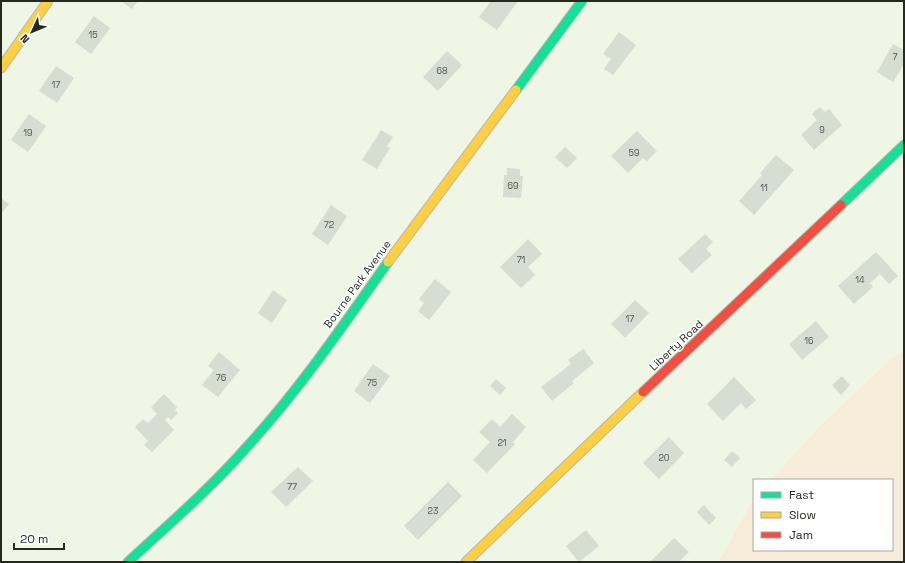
<svg xmlns="http://www.w3.org/2000/svg" width="905" height="563" font-family="'Space Grotesk',sans-serif">
  <style>
    .green { fill: #f6ecd9 }
    .building { fill: #d6ddd2 }
    .lines { fill: none; stroke-linecap: round; stroke-linejoin: round }
    .fast-casing { stroke: #b5baac; stroke-width: 11 }
    .slow-casing { stroke: #b5baac; stroke-width: 11 }
    .jam-casing { stroke: #b5baac; stroke-width: 11 }
    .fast { stroke: #16e098; stroke-width: 9 }
    .slow { stroke: #ffcf43; stroke-width: 9 }
    .jam { stroke: #f24e42; stroke-width: 9 }
    .labels { text-anchor: middle; stroke-width: 3; stroke-linejoin: round; paint-order: stroke }
    .number-label { font-size: 9px; fill: #53584d }
    .street-label { font-size: 11px; fill: #25291e; stroke: #fff }
  </style>
  <rect width="100%" height="100%" fill="#f0f6e5"/>
  <polygon class="green" points="904,353 904,562 719,562 754,498 754,550 892,550 892,480 771,480 819,427 892,358"/>
  <g class="building">
    <polygon points="121,1 138,1 132,9"/>
    <polygon points="491,1 518,1 497,30 479,17"/>
    <polygon points="94,16 110,28 91,54 75,42"/>
    <polygon points="619,32 636,45 613,75 604,69 611,59 603,54"/>
    <polygon points="893,44 904,50 904,64 893,82 877,72"/>
    <polygon points="447,51 462,65 438,91 423,77"/>
    <polygon points="56,66 74,78 57,103 39,91"/>
    <polygon points="820,107 825,112 829,109 842,125 814,150 801,135 817,120 812,114"/>
    <polygon points="29,114 46,126 28,152 11,140"/>
    <polygon points="381,130 393,137 387,146 390,148 377,169 362,160"/>
    <polygon points="637,131 657,151 647,161 643,158 628,173 611,156"/>
    <polygon points="565,147 577,158 567,168 555,157"/>
    <polygon points="776,155 794,170 754,215 739,201 762,175 760,173"/>
    <polygon points="507,168 520,169 520,176 523,176 521,198 503,197 504,175 507,175"/>
    <polygon points="1,198 9,204 1,214"/>
    <polygon points="331,205 347,216 328,245 312,234"/>
    <polygon points="705,234 713,242 706,249 712,255 692,273 678,259"/>
    <polygon points="528,239 542,254 528,267 535,275 521,288 500,267"/>
    <polygon points="876,252 898,276 889,284 880,274 870,283 873,287 854,304 838,286"/>
    <polygon points="435,279 451,292 429,320 418,311 424,303 419,299"/>
    <polygon points="273,290 287,300 272,323 258,313"/>
    <polygon points="635,300 649,313 625,338 611,324"/>
    <polygon points="816,321 829,337 802,360 789,344"/>
    <polygon points="583,349 594,363 572,381 574,383 552,401 541,387 571,364 568,360"/>
    <polygon points="219,352 240,370 218,397 202,385 214,370 208,366"/>
    <polygon points="373,364 390,376 370,403 354,391"/>
    <polygon points="842,376 850,385 841,395 832,385"/>
    <polygon points="734,377 756,400 746,409 741,403 723,421 707,404"/>
    <polygon points="496,379 506,388 500,395 490,386"/>
    <polygon points="164,394 177,407 175,410 178,413 171,420 168,417 165,420 174,430 152,452 144,445 148,441 135,427 143,419 148,423 157,414 151,407"/>
    <polygon points="512,414 526,427 513,442 515,444 487,473 473,460 490,442 479,432 492,419 500,427"/>
    <polygon points="669,437 684,453 659,479 643,463"/>
    <polygon points="732,451 740,458 732,467 724,460"/>
    <polygon points="298,467 313,481 286,507 271,492"/>
    <polygon points="448,482 462,496 418,540 404,526"/>
    <polygon points="704,505 716,518 709,525 697,512"/>
    <polygon points="586,530 599,546 579,562 566,546"/>
    <polygon points="674,538 689,552 679,562 650,562"/>
  </g>
  <g class="lines">
    <g class="fast-casing">
      <g id="fast">
        <polyline points="516,90 582,1"/>
        <polyline points="841,205 904,145"/>
        <path d="M128,562C168,525 210,489 246,448C299,390 343,326 388,262"/>
      </g>
    </g>
    <g class="slow-casing">
      <g id="slow">
        <polyline points="1,68 48,1"/>
        <polyline points="388,262 516,90"/>
        <polyline points="466,562 643,392"/>
      </g>
    </g>
    <g class="jam-casing">
      <polyline id="jam" points="643,392 841,205"/>
    </g>
    <use href="#fast" class="fast"/>
    <use href="#slow" class="slow"/>
    <use href="#jam" class="jam"/>
  </g>
  <g class="labels">
    <g class="number-label">
      <text x="93" y="38">15</text>
      <text x="895" y="60">7</text>
      <text x="442" y="74">68</text>
      <text x="56" y="88">17</text>
      <text x="822" y="133">9</text>
      <text x="28" y="136">19</text>
      <text x="634" y="156">59</text>
      <text x="513" y="189">69</text>
      <text x="764" y="191">11</text>
      <text x="329" y="228">72</text>
      <text x="521" y="263">71</text>
      <text x="860" y="283">14</text>
      <text x="630" y="322">17</text>
      <text x="809" y="344">16</text>
      <text x="221" y="381">76</text>
      <text x="372" y="386">75</text>
      <text x="502" y="446">21</text>
      <text x="664" y="461">20</text>
      <text x="292" y="490">77</text>
      <text x="433" y="514">23</text>
    </g>
    <g class="street-label">
      <text transform="translate(357 284) rotate(-54)" y="4">Bourne Park Avenue</text>
      <text transform="translate(676 345) rotate(-43)" y="4">Liberty Road</text>
    </g>
  </g>
  <rect width="905" height="563" fill="none" stroke="#25291e" stroke-width="4"/>
  <rect x="753" y="479" width="140" height="72" fill="#ffffff" stroke="#a8a9a5"/>
  <rect x="761" y="492" width="20" height="6" fill="#16e098" stroke="#a8a9a5"/>
  <text x="789" y="499" font-size="12" fill="#25291e">Fast</text>
  <rect x="761" y="512" width="20" height="6" fill="#ffcf43" stroke="#a8a9a5"/>
  <text x="789" y="519" font-size="12" fill="#25291e">Slow</text>
  <rect x="761" y="532" width="20" height="6" fill="#f24e42" stroke="#a8a9a5"/>
  <text x="789" y="539" font-size="12" fill="#25291e">Jam</text>
  <g transform="translate(32 32) rotate(226)" stroke="#ffffff" stroke-width="3" paint-order="stroke">
  <path d="M0-3L7 15L0 10L-7 15Z" fill="#25291e"/>
  <text y="-6" font-size="11" font-weight="bold" text-anchor="middle" fill="#25291e">N</text>
  </g>
  <path d="M14 543v6h50v-6" fill="none" stroke="#25291e" stroke-width="2"/>
  <text x="20" y="543" font-size="12" fill="#25291e" stroke="#ffffff" stroke-width="3" paint-order="stroke">20 m</text>
</svg>
